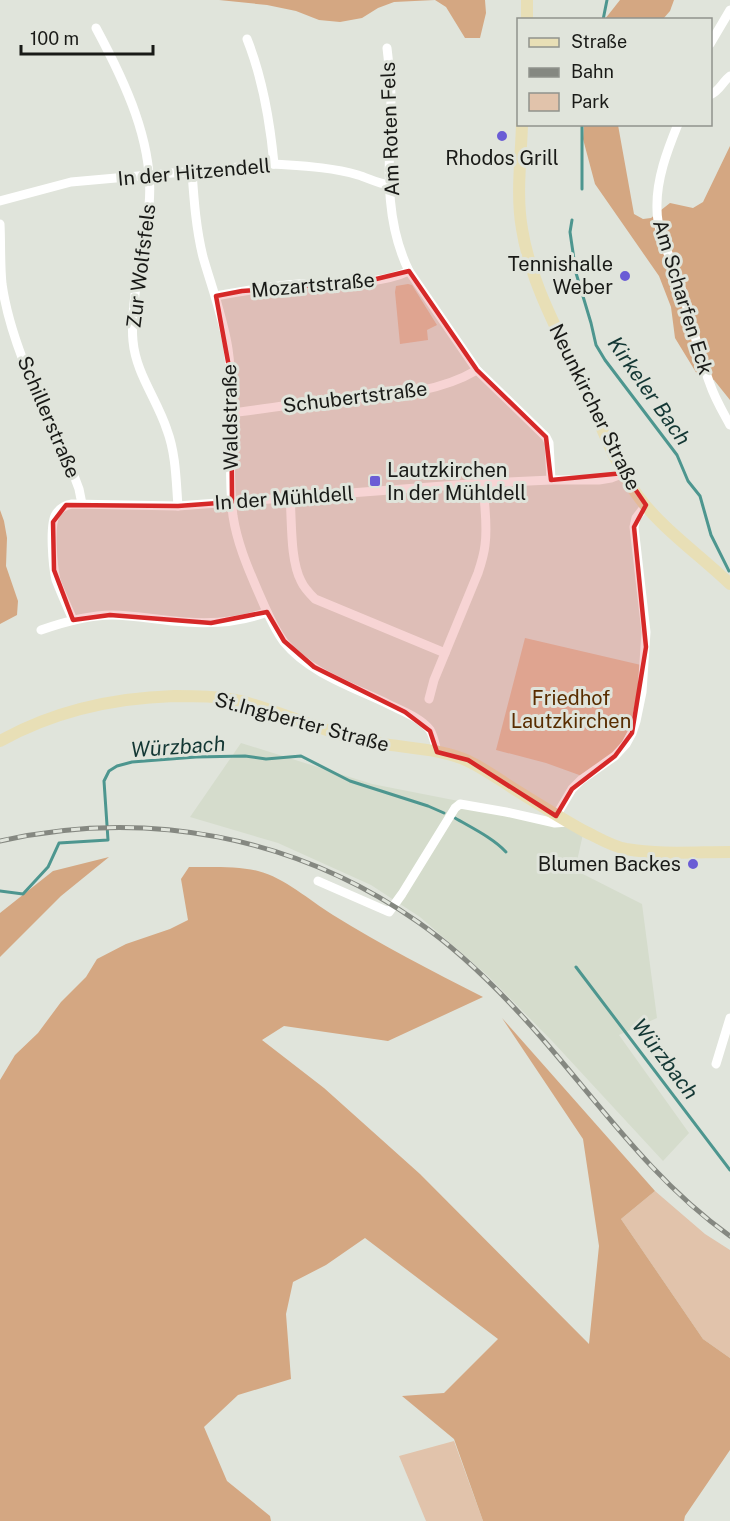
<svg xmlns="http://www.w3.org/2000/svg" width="730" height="1521" font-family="'Public Sans',sans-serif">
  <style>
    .built { fill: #d5dccc }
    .green { fill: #e1c3ab }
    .forest { fill: #d4a782 }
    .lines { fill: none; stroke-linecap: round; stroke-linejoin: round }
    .stream { stroke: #4d968f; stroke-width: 3 }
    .minor { stroke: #fff; stroke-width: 9 }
    .secondary { stroke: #e8dfb6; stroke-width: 12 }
    .rail-casing { stroke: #858881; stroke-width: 5 }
    .rail { stroke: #e0e4db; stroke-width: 3; stroke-dasharray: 9; stroke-linecap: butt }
    .marked { fill: #d62828; fill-opacity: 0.2; stroke: #d62828; stroke-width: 4.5; stroke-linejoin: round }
    .poi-dot { fill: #6a5cd5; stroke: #e0e4db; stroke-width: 2 }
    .labels { text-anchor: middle; stroke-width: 6; stroke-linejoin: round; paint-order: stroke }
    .street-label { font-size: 20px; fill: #191a17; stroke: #e0e4db }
    .poi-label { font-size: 20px; fill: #191a17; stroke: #e0e4db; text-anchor: end }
    .park-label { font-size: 20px; fill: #582d00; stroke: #e0e4db }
    .water-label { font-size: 21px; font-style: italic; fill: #133734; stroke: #e0e4db }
  </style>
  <rect width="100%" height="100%" fill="#e0e4db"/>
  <polygon class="built" points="241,743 372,784 489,807 549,817 583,834 575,870 642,904 657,1018 619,1035 689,1133 663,1161 553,1042 488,976 420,917 371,885 278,843 190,817"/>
  <g class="green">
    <polygon points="408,284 412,285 437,325 427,330 428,340 400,344 395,292 396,286"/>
    <path d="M525,638L641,665C637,691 636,724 619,746C610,758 594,767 582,776L546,763L496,750Z"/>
    <polygon points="655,1191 705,1234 730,1250 730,1358 703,1339 621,1219"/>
    <polygon points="454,1441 483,1521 426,1521 399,1456"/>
  </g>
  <g class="forest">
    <polygon points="219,0 485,0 486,13 480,38 465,38 446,7 435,0 394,2 378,8 362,18 340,22 319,20 296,11 267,5"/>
    <polygon points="620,0 674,0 670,11 663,19 605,19"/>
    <polygon points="584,125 618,125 634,214 643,219 651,218 670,203 693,208 703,202 730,146 730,400 714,380 697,374 675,338 671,307 659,276 595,184 583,139"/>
    <polygon points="0,510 4,521 7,538 6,566 18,601 17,615 0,624"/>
    <polygon points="109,857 61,896 0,957 0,913 53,871"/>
    <path d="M189,867C209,867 239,866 258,871C285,878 309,900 333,915C381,945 432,971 483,997L388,1041L284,1026L262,1040L324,1088L420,1174L589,1344L599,1246L583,1139L502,1018L655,1191L621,1219L703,1339L730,1358V1450L685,1516L684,1521H483L454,1439L402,1396L444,1393L498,1339L365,1238L326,1265L293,1282L286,1314L291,1379L238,1395L204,1427L227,1481L270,1516L271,1521H0V1080L15,1055L38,1033L61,1002L86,977L97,959L126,944L170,929L188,920L181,879Z"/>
  </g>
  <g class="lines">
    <g class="stream">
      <polyline points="603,20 607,0"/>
      <polyline points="582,124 582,189"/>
      <polyline points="572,220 570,232 576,273 591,323 596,345 605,360 677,455 688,481 700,496 711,535 729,571"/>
      <path d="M455,818C472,828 493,838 506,852"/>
      <polyline points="0,891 23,894 48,867 59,843 108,840 104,781 109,771 117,766 132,762 196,757 245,756 266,759 301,756 350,781 428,806 444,813"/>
      <polyline points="576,967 730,1170"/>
    </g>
    <g class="minor">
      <path d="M96,28C124,80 155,144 149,205C146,232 141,259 136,286C134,304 131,322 133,341C136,374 157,399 167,430C176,454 176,481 178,506"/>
      <path d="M247,39C263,79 270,121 274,164"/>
      <polyline points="710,44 730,10"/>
      <path d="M387,48C389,65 391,82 391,99C390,158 382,216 409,271L477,370L546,437L549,443L551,480"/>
      <path d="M710,95C720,91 722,82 730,76"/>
      <path d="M678,124C667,151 656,180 657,209C657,233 670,256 678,279C690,313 697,350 710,384C715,399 723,412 730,425"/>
      <path d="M192,172C194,200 196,229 203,257C212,288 223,317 228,349C236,404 226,461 233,516C237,542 247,566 257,589C265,607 272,626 284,642C309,673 353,687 388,704C402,711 421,718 430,730C434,737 435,744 437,752"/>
      <path d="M0,201L71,182L274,164C302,166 331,167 358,175C368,178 377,183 389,185"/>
      <path d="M0,224C1,243 0,264 2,284C11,348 47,414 73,473L79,489L82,504"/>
      <path d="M216,296C243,291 271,286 299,284C333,282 377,286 409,271"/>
      <path d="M231,413C265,409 299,403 332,400C381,395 433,396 477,370"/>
      <path d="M290,497C292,521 290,560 301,581C304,588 309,593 315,599L445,653"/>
      <path d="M73,620C67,606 61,593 56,580C53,567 49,524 56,514C60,508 66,505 72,504L178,506L483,483L551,480H599L611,478L624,473"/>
      <path d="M41,630C64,622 88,615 112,615C137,615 161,621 186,622C214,624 241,622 267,612"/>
      <path d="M429,699L434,680L478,573C481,564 484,555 485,545C488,525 484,503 483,483"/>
      <polyline points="556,816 572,789 581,780 615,756 626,744 632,733 636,721 642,692 646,632 634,527 636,518 646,505"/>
      <polyline points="318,881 389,912 402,894 455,808 460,804 506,812 555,823 568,822"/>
      <polyline points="716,1064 730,1018"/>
    </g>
    <g class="secondary">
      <polyline points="527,20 527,0"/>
      <path d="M522,124C521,159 516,195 522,229C531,285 560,334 583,385C600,421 614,464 638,496C661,528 701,556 730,584"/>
      <path d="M0,741C54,711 112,698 174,696C196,696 219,696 241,701C282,712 320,731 362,740C394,748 439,747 468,761C483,768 497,778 511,787C535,802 559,817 584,831C597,837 611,846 626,849C660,855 696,852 730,852"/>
    </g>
    <g class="rail-casing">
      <path id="rail" d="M0,841C146,808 295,836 418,922C464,954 504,995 540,1036C601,1106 654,1182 730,1236"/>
    </g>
    <use href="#rail" class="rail"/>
  </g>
  <path class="marked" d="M409,271L477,370L546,437L551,480L624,473L646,505L634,527L646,647L632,733L615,756L572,789L556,816L468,760L437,752L430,731L405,712L314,667L284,641L267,612L211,623L110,615L73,620L54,570L53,522L66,505L178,506L232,502L231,378L216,296L242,291L368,281Z"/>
  <g class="poi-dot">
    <circle cx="502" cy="136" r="6"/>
    <circle cx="625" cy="276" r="6"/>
    <rect x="369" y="475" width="12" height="12" rx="3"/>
    <circle cx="693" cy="864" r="6"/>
  </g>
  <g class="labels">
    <g class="street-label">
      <text transform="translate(390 129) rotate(-92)" y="7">Am Roten Fels</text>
      <text transform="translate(194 172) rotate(-5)" y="7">In der Hitzendell</text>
      <text transform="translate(141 266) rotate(-83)" y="7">Zur Wolfsfels</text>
      <text transform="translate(313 285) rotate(-5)" y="7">Mozartstraße</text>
      <text transform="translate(683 297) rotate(73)" y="7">Am Scharfen Eck</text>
      <text transform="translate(355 397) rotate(-7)" y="7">Schubertstraße</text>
      <text transform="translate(595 407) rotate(64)" y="7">Neunkircher Straße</text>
      <text transform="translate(49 417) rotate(67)" y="7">Schillerstraße</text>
      <text transform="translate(230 417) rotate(-91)" y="7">Waldstraße</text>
      <text transform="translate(284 498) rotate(-4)" y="7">In der Mühldell</text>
      <text transform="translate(302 722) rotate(15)" y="7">St.Ingberter Straße</text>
    </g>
    <g class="poi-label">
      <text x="502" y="165" text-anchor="middle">Rhodos Grill</text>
      <text x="613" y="271">Tennishalle<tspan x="613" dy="23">Weber</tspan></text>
      <text x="387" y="477" text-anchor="start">Lautzkirchen<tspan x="387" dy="23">In der Mühldell</tspan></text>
      <text x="681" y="871">Blumen Backes</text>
    </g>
    <g class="park-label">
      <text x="571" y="705">Friedhof<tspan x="571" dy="23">Lautzkirchen</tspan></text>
    </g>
    <g class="water-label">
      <text transform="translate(649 391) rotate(55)" y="7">Kirkeler Bach</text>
      <text transform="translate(178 747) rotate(-4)" y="7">Würzbach</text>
      <text transform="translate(665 1059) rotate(53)" y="7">Würzbach</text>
    </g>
  </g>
  <rect x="517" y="18" width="195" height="108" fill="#e0e4db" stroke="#90938d" stroke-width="1.5"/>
  <rect x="529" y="38" width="30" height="9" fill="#e8dfb6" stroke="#90938d" stroke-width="1.5"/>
  <text x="571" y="48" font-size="18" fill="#191a17">Straße</text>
  <rect x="529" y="68" width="30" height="9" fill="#858881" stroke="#90938d" stroke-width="1.5"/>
  <text x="571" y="78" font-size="18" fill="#191a17">Bahn</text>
  <rect x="529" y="93" width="30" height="18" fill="#e1c3ab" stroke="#90938d" stroke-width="1.5"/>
  <text x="571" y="108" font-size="18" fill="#191a17">Park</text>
  <path d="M21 45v9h132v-9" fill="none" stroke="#191a17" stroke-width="3"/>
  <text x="30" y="45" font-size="18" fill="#191a17" stroke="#e0e4db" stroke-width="4.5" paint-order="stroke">100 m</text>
</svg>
